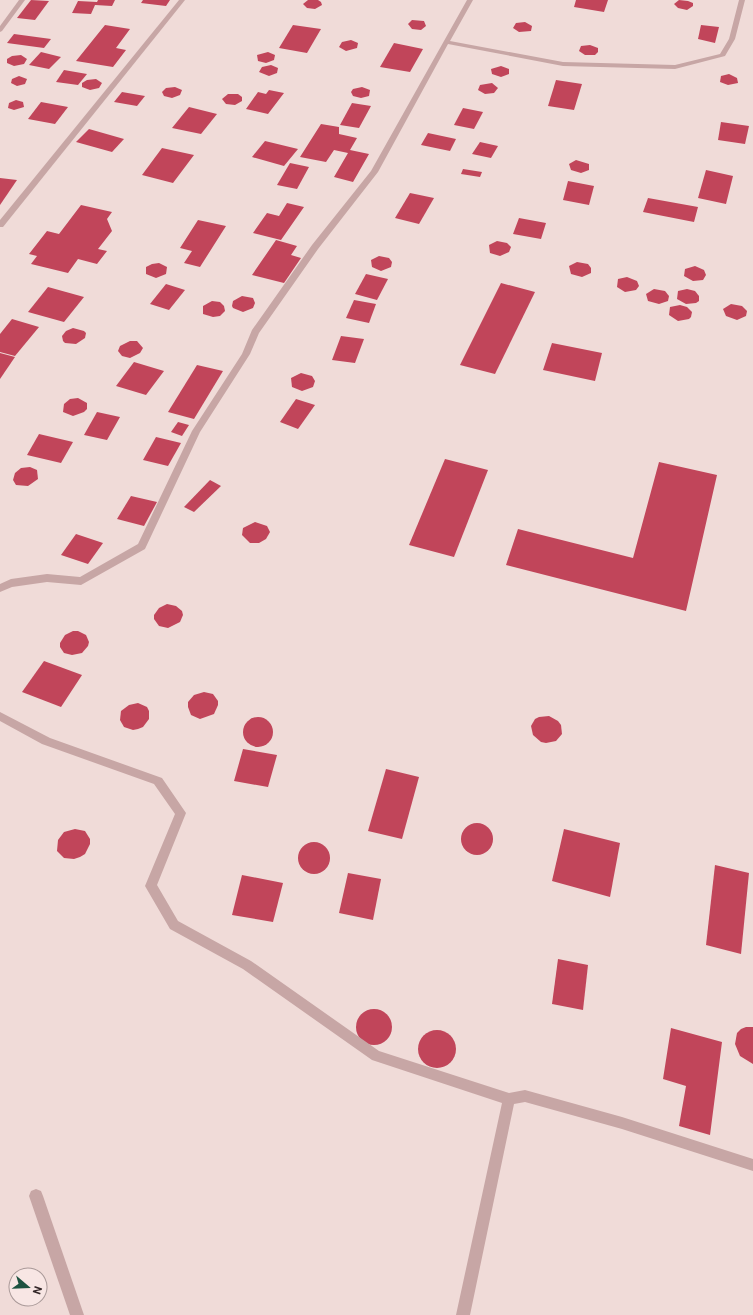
<svg xmlns="http://www.w3.org/2000/svg" width="753" height="1315" font-family="Roboto,sans-serif">
  <style>
    .building { fill: #c1455a }
    .lines { fill: none; stroke-linecap: round; stroke-linejoin: round }
    .service { fill: #c7a6a5; fill-rule: evenodd }
    .minor { fill: #c7a6a5; fill-rule: evenodd }
  </style>
  <rect width="100%" height="100%" fill="#f0dbd8"/>
  <g class="building">
    <polygon points="31,0 49,1 35,20 17,18"/>
    <polygon points="98,0 115,0 112,6 95,5 91,14 72,13 78,1 97,2"/>
    <polygon points="143,0 170,0 166,6 141,3"/>
    <polygon points="308,0 318,0 321,2 322,5 315,9 307,8 303,4"/>
    <polygon points="576,0 608,0 604,12 574,7"/>
    <polygon points="679,0 688,1 693,3 693,6 687,10 678,8 674,4"/>
    <polygon points="412,20 424,21 426,26 421,30 412,29 408,24"/>
    <polygon points="525,22 532,26 531,31 519,32 513,28 516,23"/>
    <polygon points="105,25 130,29 116,48 126,50 113,67 76,61"/>
    <polygon points="293,25 321,29 307,53 279,48"/>
    <polygon points="701,25 719,27 715,43 698,39"/>
    <polygon points="14,34 51,39 44,48 7,43"/>
    <polygon points="351,40 358,43 357,48 346,51 339,47 342,42"/>
    <polygon points="394,43 423,49 410,72 380,67"/>
    <polygon points="590,45 598,48 598,52 595,55 585,55 579,51 581,46"/>
    <polygon points="41,52 61,57 49,69 29,65"/>
    <polygon points="268,52 275,55 274,60 266,63 258,61 257,55"/>
    <polygon points="21,55 27,59 24,64 14,66 7,63 7,59 12,56"/>
    <polygon points="271,65 278,68 277,73 269,76 259,72 262,67"/>
    <polygon points="501,66 509,69 509,74 501,77 492,74 491,69"/>
    <polygon points="64,70 87,74 78,85 56,82"/>
    <polygon points="729,74 737,78 738,83 728,85 720,82 721,76"/>
    <polygon points="19,76 27,79 25,84 17,86 11,83 12,79"/>
    <polygon points="96,79 102,83 99,88 90,90 82,87 82,83 87,80"/>
    <polygon points="556,80 582,84 574,110 548,106"/>
    <polygon points="492,83 498,88 494,93 485,94 478,90 480,85"/>
    <polygon points="175,87 182,90 180,95 172,98 164,96 162,92 166,88"/>
    <polygon points="362,87 370,90 369,96 361,98 353,96 351,92 353,89"/>
    <polygon points="269,90 284,93 268,114 246,109 258,92 266,94"/>
    <polygon points="122,92 145,96 137,106 114,102"/>
    <polygon points="228,94 238,94 242,97 242,101 235,105 226,104 222,99"/>
    <polygon points="16,100 23,102 24,107 14,110 8,108 9,103"/>
    <polygon points="41,102 68,107 55,124 28,119"/>
    <polygon points="352,103 371,106 359,128 340,125"/>
    <polygon points="189,107 217,114 201,134 172,128"/>
    <polygon points="463,108 483,112 474,129 454,125"/>
    <polygon points="721,122 749,126 745,144 718,140"/>
    <polygon points="321,124 339,127 339,134 357,138 350,150 369,154 353,182 334,177 348,153 334,150 326,162 300,157"/>
    <polygon points="89,129 124,139 112,152 76,142"/>
    <polygon points="428,133 456,139 450,151 421,145"/>
    <polygon points="265,141 298,149 284,166 252,157"/>
    <polygon points="480,142 498,146 491,158 472,154"/>
    <polygon points="162,148 194,155 173,183 142,175"/>
    <polygon points="576,160 589,164 589,170 581,173 571,170 569,164"/>
    <polygon points="290,163 309,167 297,189 277,185"/>
    <polygon points="463,169 482,172 480,177 461,174"/>
    <polygon points="706,170 733,176 726,204 698,198"/>
    <polygon points="0,178 17,180 0,205"/>
    <polygon points="568,181 594,186 589,205 563,200"/>
    <polygon points="410,193 434,198 419,224 395,218"/>
    <polygon points="648,198 698,207 694,222 643,212"/>
    <polygon points="287,203 304,207 281,240 253,233 267,213 279,216"/>
    <polygon points="81,205 112,212 107,219 112,231 98,249 107,251 97,264 78,259 68,273 31,264 37,256 29,254 47,231 59,234"/>
    <polygon points="519,218 546,223 541,239 513,234"/>
    <polygon points="198,220 226,226 200,267 184,263 192,251 180,248"/>
    <polygon points="276,240 297,246 291,255 301,258 284,283 252,275"/>
    <polygon points="497,241 507,243 511,247 509,252 500,256 490,253 489,245"/>
    <polygon points="379,256 389,258 392,262 391,267 381,271 372,267 371,260"/>
    <polygon points="577,262 588,264 591,268 591,273 582,277 571,274 569,266"/>
    <polygon points="159,263 167,267 166,274 156,278 146,274 146,267 152,264"/>
    <polygon points="695,266 704,270 706,275 703,280 693,281 684,276 685,269"/>
    <polygon points="366,274 388,279 377,300 355,294"/>
    <polygon points="627,277 637,281 639,286 636,290 625,292 617,287 618,279"/>
    <polygon points="501,283 535,292 495,374 460,365"/>
    <polygon points="166,284 185,290 169,310 150,304"/>
    <polygon points="48,287 84,297 64,322 28,312"/>
    <polygon points="654,289 665,291 669,296 668,301 659,304 648,301 646,294"/>
    <polygon points="687,289 695,291 699,296 699,301 696,303 686,304 677,299 678,291"/>
    <polygon points="242,296 253,298 255,303 253,308 243,312 233,308 232,306 233,301"/>
    <polygon points="354,300 376,304 369,323 346,318"/>
    <polygon points="212,301 220,302 224,306 225,311 220,316 213,317 203,314 203,306"/>
    <polygon points="731,304 742,306 747,311 746,316 737,320 726,316 723,309"/>
    <polygon points="680,305 687,307 692,312 691,317 689,319 678,321 669,315 670,307"/>
    <polygon points="12,319 39,327 15,356 0,352 0,334"/>
    <polygon points="73,328 84,331 86,333 85,338 76,344 65,343 63,341 62,336 66,331"/>
    <polygon points="341,336 364,339 355,363 332,360"/>
    <polygon points="130,341 137,341 143,348 140,353 130,358 122,356 118,351 120,346"/>
    <polygon points="552,343 602,353 595,381 543,370"/>
    <polygon points="0,353 15,357 0,379"/>
    <polygon points="134,362 164,371 146,395 116,386"/>
    <polygon points="197,365 223,371 194,419 168,412"/>
    <polygon points="301,373 312,376 315,381 313,387 302,391 292,387 291,378"/>
    <polygon points="78,398 87,403 87,409 84,412 73,416 63,412 64,404 70,399"/>
    <polygon points="296,399 315,405 298,429 280,422"/>
    <polygon points="97,412 120,417 107,440 84,435"/>
    <polygon points="178,422 189,425 182,436 171,432"/>
    <polygon points="39,434 73,442 61,463 27,455"/>
    <polygon points="156,437 181,443 168,466 143,460"/>
    <polygon points="445,459 488,470 454,557 409,545"/>
    <polygon points="659,462 717,475 686,611 506,565 518,529 633,558"/>
    <polygon points="30,467 37,470 38,479 28,486 16,485 13,480 15,473 21,468"/>
    <polygon points="210,480 221,486 194,512 184,507"/>
    <polygon points="131,496 157,502 144,526 117,519"/>
    <polygon points="255,522 267,526 270,532 266,539 259,543 250,543 242,535 243,528"/>
    <polygon points="76,534 103,543 88,564 61,555"/>
    <polygon points="167,604 176,606 182,611 183,615 180,622 168,628 159,626 154,619 154,615 159,608"/>
    <polygon points="73,631 78,631 86,635 89,642 88,646 82,653 72,655 64,653 60,647 60,643 65,635"/>
    <polygon points="44,661 82,675 61,707 22,692"/>
    <polygon points="204,692 213,694 218,701 218,705 214,714 200,719 191,715 188,707 188,702 194,695"/>
    <polygon points="138,703 147,707 149,711 149,719 143,727 138,729 133,730 124,727 120,720 121,711 129,705"/>
    <polygon points="549,716 558,721 561,725 562,734 556,741 546,743 541,742 533,735 531,726 535,719 539,717"/>
    <circle cx="258" cy="732" r="15"/>
    <polygon points="243,749 277,755 268,787 234,781"/>
    <polygon points="386,769 419,777 402,839 368,831"/>
    <circle cx="477" cy="839" r="16"/>
    <polygon points="75,829 85,831 90,839 90,844 85,854 80,857 74,859 64,858 57,851 58,840 64,832"/>
    <polygon points="564,829 620,843 610,897 552,881"/>
    <circle cx="314" cy="858" r="16"/>
    <polygon points="715,865 749,873 741,954 706,945"/>
    <polygon points="348,873 381,879 373,920 339,913"/>
    <polygon points="242,875 283,883 273,922 232,915"/>
    <polygon points="558,959 588,965 583,1010 552,1004"/>
    <circle cx="374" cy="1027" r="18"/>
    <polygon points="746,1027 753,1027 753,1064 740,1056 735,1044 737,1033 741,1029"/>
    <polygon points="671,1028 722,1042 710,1135 679,1126 686,1086 663,1079"/>
    <circle cx="437" cy="1049" r="19"/>
  </g>
  <g class="lines">
    <polygon class="service" points="36,1189 41,1191 43,1196 84,1315 70,1315 29,1196 31,1191"/>
    <g class="minor">
      <polygon points="19,0 25,0 2,31 0,32 0,26"/>
      <polygon points="179,0 185,0 3,227 0,227 0,220"/>
      <polygon points="467,0 473,0 450,41 563,62 675,65 720,54 729,39 739,0 745,0 735,39 725,56 675,69 563,66 448,44 378,172 318,249 259,333 250,354 200,432 145,549 81,585 47,582 12,587 0,592 0,584 11,579 47,574 80,577 138,544 192,431 242,354 252,330 312,245 371,171"/>
      <polygon points="0,712 50,738 162,778 186,813 157,885 178,921 251,961 379,1051 509,1093 525,1090 622,1117 753,1159 753,1171 622,1129 525,1102 514,1104 470,1315 456,1315 502,1103 372,1060 243,969 170,929 145,886 175,814 154,784 42,744 0,721"/>
    </g>
  </g>
  <g transform="translate(28 1287) rotate(109)"><circle r="19" fill="#f8e6e4" stroke="#a99998"/>
  <path d="M0-3L7 15L0 10L-7 15Z" fill="#1d5240"/>
  <text y="-6" font-size="11" font-weight="bold" text-anchor="middle" fill="#332627">N</text>
  </g>
</svg>
